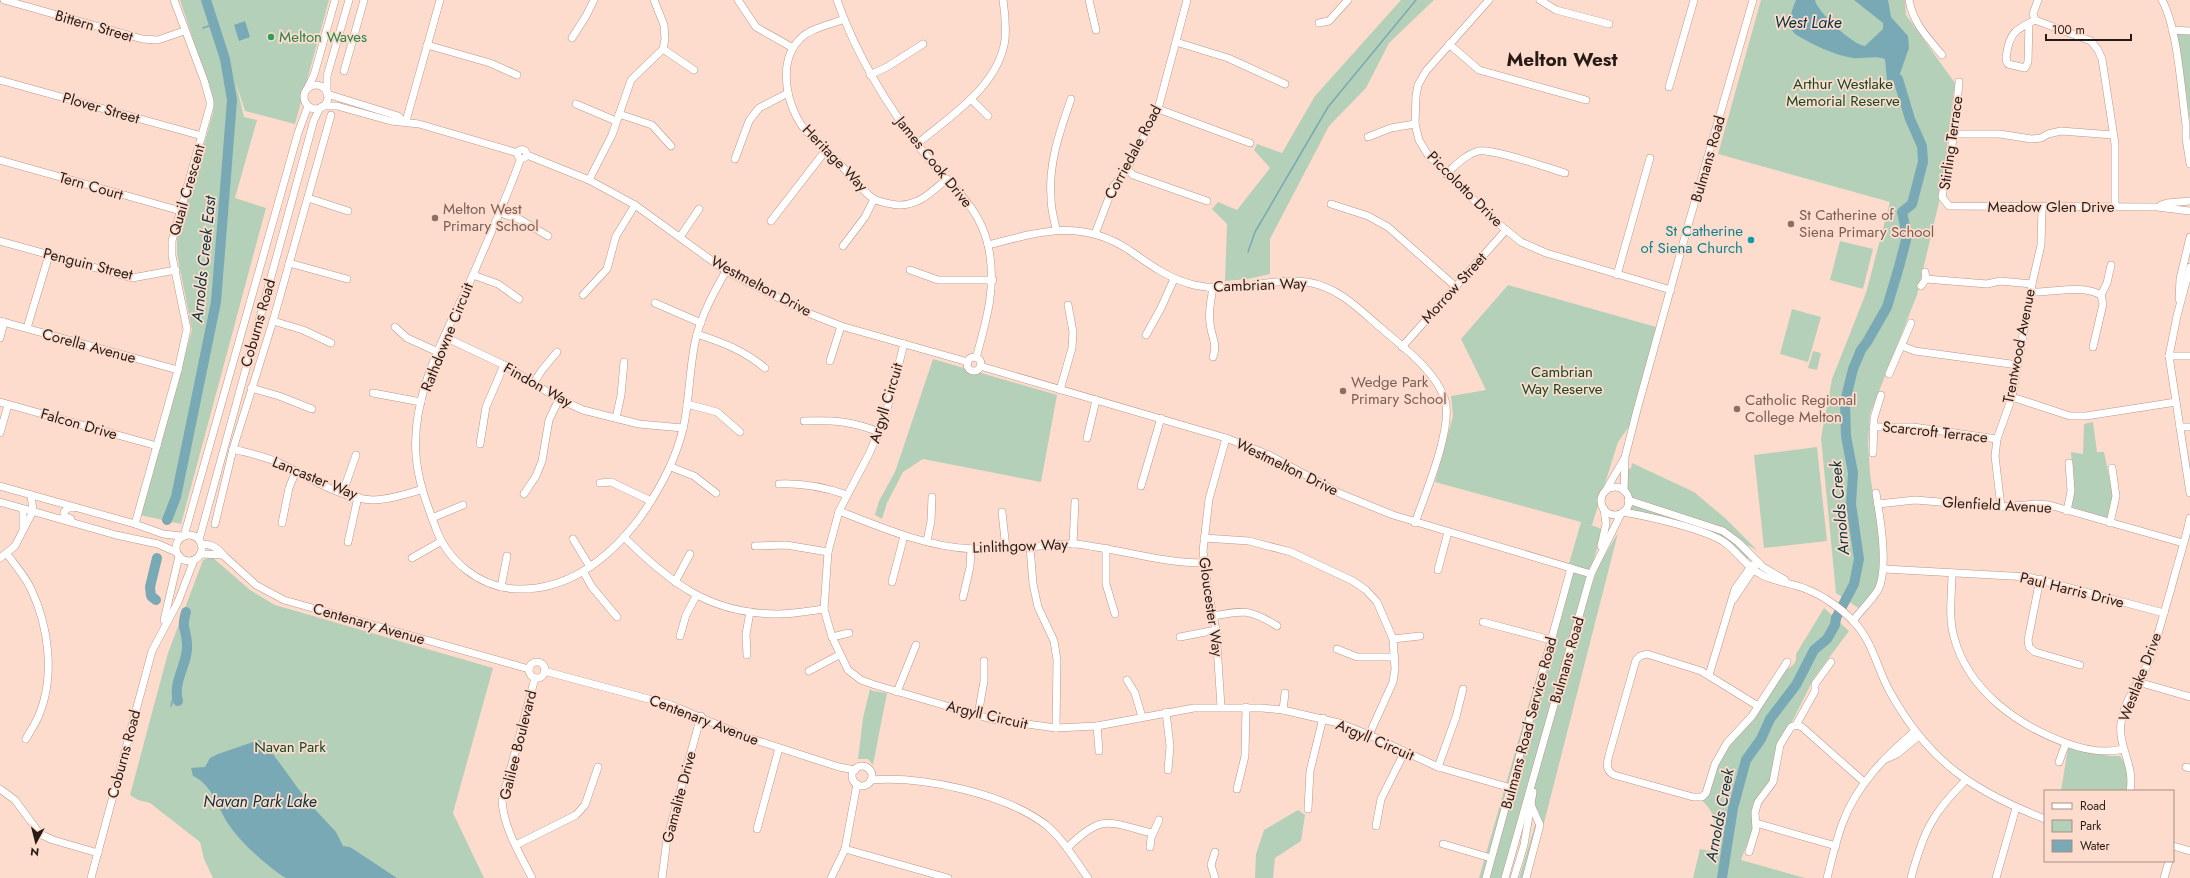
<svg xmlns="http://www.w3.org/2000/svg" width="2190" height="878" font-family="Jost,sans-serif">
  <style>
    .green { fill: #b5d0b9 }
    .water { fill: #79a9b5 }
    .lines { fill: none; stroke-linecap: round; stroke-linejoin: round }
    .stream { stroke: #79a9b5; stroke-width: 1.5 }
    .river { stroke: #79a9b5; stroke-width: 10 }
    .minor-casing { stroke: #b8988a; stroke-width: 8 }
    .minor { stroke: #fff; stroke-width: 7 }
    .leisure-dot { fill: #2e9e5b; stroke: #fedccd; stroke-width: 1.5 }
    .education-dot { fill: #8d6e63; stroke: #fedccd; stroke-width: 1.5 }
    .culture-dot { fill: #0f9aa8; stroke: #fedccd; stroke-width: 1.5 }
    .labels { text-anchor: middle; stroke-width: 3.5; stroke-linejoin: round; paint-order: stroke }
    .street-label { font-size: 15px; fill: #271b15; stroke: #fedccd }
    .leisure-label { font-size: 15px; fill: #27864d; stroke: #fedccd; text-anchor: start }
    .park-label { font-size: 15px; fill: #124823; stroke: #fedccd }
    .education-label { font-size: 15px; fill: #785e54; stroke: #fedccd; text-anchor: start }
    .culture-label { font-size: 15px; fill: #0d838f; stroke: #fedccd; text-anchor: end }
    .water-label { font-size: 16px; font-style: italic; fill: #04343d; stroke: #fedccd }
    .district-label { font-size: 19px; font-weight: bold; fill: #271b15; stroke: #fedccd }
  </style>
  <rect width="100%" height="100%" fill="#fedccd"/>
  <g class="green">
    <polygon points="180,0 329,0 295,124 245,111 236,83 244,117 257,120 235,198 266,208 181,524 140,515 192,330 177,254 177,238 213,113 214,102"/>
    <polygon points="1401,0 1434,0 1389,43 1366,88 1329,126 1270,239 1270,274 1248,279 1225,281 1227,224 1212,209 1218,202 1237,210 1270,168 1254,150 1257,144 1282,153 1315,96"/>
    <polygon points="1761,0 1905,0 1906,15 1955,83 1941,194 1917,295 1870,414 1868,444 1870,473 1882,558 1876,591 1860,609 1836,593 1821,438 1832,379 1866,293 1890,202 1718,154"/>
    <polygon points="2177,31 2181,35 2190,34 2190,121"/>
    <polygon points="1840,241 1873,249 1863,289 1830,280"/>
    <polygon points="1508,285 1656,327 1630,425 1618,442 1592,525 1588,524 1602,529 1574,634 1599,565 1618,533 1530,878 1519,878 1539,812 1531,804 1504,878 1479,878 1581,522 1435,482 1453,416 1451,396 1486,390 1461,339"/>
    <polygon points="1792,309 1821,317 1808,362 1780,354"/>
    <polygon points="1813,351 1821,353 1817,370 1808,368"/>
    <polygon points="933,359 1057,395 1041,482 923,459 903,472 887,503 882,519 875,515 879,501 895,472"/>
    <polygon points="2093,422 2097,452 2104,452 2113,496 2108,519 2070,507 2074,491 2071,452 2083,454 2084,424"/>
    <polygon points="1817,447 1827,541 1764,548 1754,455"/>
    <polygon points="1632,463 1694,492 1725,518 1757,550 1743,543 1723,528 1633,498 1622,485 1622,473 1631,468"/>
    <polygon points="1627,500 1720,531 1749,557 1747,560 1728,543 1623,509"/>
    <polygon points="212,557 250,590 275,605 493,668 453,813 484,878 213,878 204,859 200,842 150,803 138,800 130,795 168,653 203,560"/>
    <path d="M1824,608L1849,631L1814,678L1794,718L1776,747L1774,770L1768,784L1753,804L1751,817L1754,826L1741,860L1805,878H1693L1700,849L1710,851C1715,831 1719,814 1701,800L1725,749L1786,670C1793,666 1797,663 1796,654Z"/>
    <polygon points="870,689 873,691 887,693 873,765 868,759 858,759 863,718"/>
    <path d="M2068,748L2110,756H2120C2128,766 2129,779 2127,791H2061Z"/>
    <polygon points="1298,810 1305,815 1301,841 1275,858 1273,878 1255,878 1256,854 1264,830"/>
  </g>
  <g class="water">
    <path d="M1796,0H1815C1817,12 1853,45 1865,46L1883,29V23L1854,0H1888L1891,17L1908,36L1909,48L1898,79L1887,81L1885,59C1875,55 1864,59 1853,58C1834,55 1811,44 1795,34C1786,25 1792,10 1796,0Z"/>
    <polygon points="245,21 250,37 239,41 234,25"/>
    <path d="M259,740L265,743L308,802L336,832L343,846L350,847L397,878H286C269,868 240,842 229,825C218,809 213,785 193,776L191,768L205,767L210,758L218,754Z"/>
  </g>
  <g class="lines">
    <g class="stream">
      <polyline points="203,28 214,24"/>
      <polyline points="1248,252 1255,232 1328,107 1416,0"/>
      <polyline points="171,706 175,691"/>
    </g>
    <g class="river">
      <polyline points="167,520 176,497 216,302 232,100 225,59 206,0"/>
      <polyline points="156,600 151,596 150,587 157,558"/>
      <polyline points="1836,618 1854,584 1859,559 1851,504 1853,473 1846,436 1845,402 1853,369 1861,350 1867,342 1887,307 1899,267 1907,236 1902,212 1912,204 1923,162 1922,146 1910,119 1898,79"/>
      <path d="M178,701C172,681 189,663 187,643C186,627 181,630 186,612"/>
      <polyline points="1722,878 1733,808 1746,760 1761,739 1770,719 1796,685 1814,650 1827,639 1835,625 1836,618"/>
    </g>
    <g class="minor-casing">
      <g id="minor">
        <polyline points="4,0 142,39 158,40 184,31"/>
        <polyline points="738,0 756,27 793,48"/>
        <path d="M837,0C857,57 889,109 927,157C950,187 978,203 988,245C997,285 987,319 976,358"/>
        <polyline points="1089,0 1096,30"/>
        <polyline points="1489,0 1426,71 1418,85 1416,96 1415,124 1419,140 1428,155 1495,221 1521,242 1546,253 1671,290"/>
        <polyline points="1540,0 1556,10 1609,24"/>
        <path d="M1909,0C1913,23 1927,37 1942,55"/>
        <path d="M2162,0C2178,29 2181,90 2186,125V138L2190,164"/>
        <path d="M844,19C830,25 810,28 800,39C776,63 787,110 807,132C817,143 829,153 840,164C848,173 864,193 874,199C879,202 894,205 900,205C920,205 932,191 947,179"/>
        <polyline points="2035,20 2091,41 2098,50 2102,59 2115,144 2115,207"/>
        <polyline points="2035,20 2033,14 2038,0"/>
        <polyline points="1319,23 1329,21 1348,0"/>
        <path d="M2029,23L2028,62L2025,68L2008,64C2005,60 2006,57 2007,52C2010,31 2018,29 2035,20"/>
        <polyline points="2172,30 2190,31"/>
        <polyline points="572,38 586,16 594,0"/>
        <polyline points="1176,42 1228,58 1285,84"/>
        <polyline points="1449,44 1479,70 1586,100"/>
        <polyline points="427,45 490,63 517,75"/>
        <polyline points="663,49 694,70"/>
        <polyline points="344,71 364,0"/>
        <polyline points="870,75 887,67 923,44"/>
        <polyline points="0,80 202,136"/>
        <polyline points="1959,82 1954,134 1942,197 1949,206 2157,207 2190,211"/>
        <circle cx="316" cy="97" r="12"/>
        <polyline points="308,87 314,75 335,0"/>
        <polyline points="1669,87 1694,0"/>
        <polyline points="327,92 327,76 349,0"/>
        <polyline points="327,94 398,116 403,121"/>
        <polyline points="971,99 988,116"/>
        <polyline points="576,104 616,121"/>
        <polyline points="323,106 337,106 391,121 419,124 518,153"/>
        <polyline points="1158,109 1250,143"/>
        <polyline points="619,114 652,125 671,146"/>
        <polyline points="406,121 440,0"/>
        <polyline points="1954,134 2000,134 2031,139 2041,138 2048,134 2061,131 2113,135"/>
        <polyline points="1368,137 1391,128 1415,124"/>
        <path d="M917,144C950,116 998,87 1005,40C1006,27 1005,13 1003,0"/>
        <circle cx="522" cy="154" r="4.5"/>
        <polyline points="527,155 589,180 635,205 726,271 808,313 841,326 968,362"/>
        <path d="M521,158C506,199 489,238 472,277C447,332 411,393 416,455C418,481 426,502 435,526C447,561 479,587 516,589C568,591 609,558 639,519C659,491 675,462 683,429C690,399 689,367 696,338C702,314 714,292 726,271"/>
        <polyline points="735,159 749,121 759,108 788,93"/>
        <polyline points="0,160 181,211"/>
        <polyline points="1127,169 1133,175 1207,201"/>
        <path d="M1446,174C1456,165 1465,155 1478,151C1492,148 1548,168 1565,173"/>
        <polyline points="589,180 612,135 631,80 663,49 665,39 664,25 654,0"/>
        <polyline points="308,198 348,211"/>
        <polyline points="1331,204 1368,216 1388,227 1456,287"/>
        <polyline points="2161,205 2167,203 2190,201"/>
        <polyline points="500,213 519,219 548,236"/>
        <polyline points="771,221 826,150"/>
        <path d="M1056,229C1054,219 1051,209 1051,198C1048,164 1060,131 1071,99"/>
        <polyline points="1095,234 1113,187 1127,169 1158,109 1187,0"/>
        <polyline points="680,237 699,209"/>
        <polyline points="0,241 132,278 176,270"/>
        <path d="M988,245C1038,232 1081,218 1129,250C1149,264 1169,279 1194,285C1234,294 1269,277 1307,282C1338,287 1358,308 1381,328C1403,347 1436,371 1445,400C1453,429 1425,494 1415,523"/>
        <polyline points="843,246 865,217 874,199"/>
        <polyline points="289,263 347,279"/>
        <polyline points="2190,267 2177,316 2169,356 2190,493"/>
        <polyline points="910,270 938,280 993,280"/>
        <polyline points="473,275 498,284 519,299"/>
        <polyline points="1617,275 1650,158"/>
        <polyline points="1926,279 1987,284 2000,281 2032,284"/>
        <polyline points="1921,286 1926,279 1925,272"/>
        <path d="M2031,292C2053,293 2081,284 2101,295L2103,304L2093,347"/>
        <polyline points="583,295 607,269 616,236 635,205"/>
        <polyline points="2101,295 2107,283 2111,265"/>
        <polyline points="2179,299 2180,279 2190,237"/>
        <polyline points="655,303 701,323"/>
        <polyline points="0,321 178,370"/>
        <polyline points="273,321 303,330 331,343"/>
        <polyline points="395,327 407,338 438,352"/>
        <polyline points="27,328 49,255"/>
        <path d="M697,334C724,343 743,350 765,368"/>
        <polyline points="1146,335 1161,308 1174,279"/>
        <polyline points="445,337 504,365 559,399 583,410 639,424 683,428"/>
        <polyline points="0,338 4,322"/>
        <polyline points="904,344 884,420 869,454 839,511 828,552 824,609 832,637 848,670 861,680 875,685 991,719 1056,728 1097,726 1194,708 1262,708 1283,710 1339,723 1369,735 1438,767 1511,788"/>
        <polyline points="1902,346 1915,351 2018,365"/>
        <polyline points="1402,347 1506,230"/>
        <polyline points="2169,356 2190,356"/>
        <path d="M1213,357C1218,344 1211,336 1210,323C1208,312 1211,299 1213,288"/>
        <circle cx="974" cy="364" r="7"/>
        <polyline points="830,361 841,326"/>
        <polyline points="980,366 1226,438 1269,455 1341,494 1393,515 1591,574"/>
        <polyline points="1889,374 1911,323"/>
        <polyline points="533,384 542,370 557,352"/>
        <polyline points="251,388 279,396 312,409"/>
        <polyline points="1060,390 1072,348 1073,332 1068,305"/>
        <polyline points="373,393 421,402"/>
        <polyline points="2012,397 2070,416 2086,416 2176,402"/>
        <polyline points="0,402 157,446"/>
        <polyline points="687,404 717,412 740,432"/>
        <polyline points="616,418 621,395 624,362"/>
        <path d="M804,421C834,420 851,421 879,432"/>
        <polyline points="1873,427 1913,427 1997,439"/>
        <polyline points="2180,427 2190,427"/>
        <polyline points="0,433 8,405"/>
        <polyline points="1087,438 1096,400"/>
        <polyline points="480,444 486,407 504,365"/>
        <path d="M233,449C248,453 263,456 277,462C307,475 339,499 373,500C390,500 405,494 421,490"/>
        <polyline points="1873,453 1874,418 1881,395"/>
        <polyline points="671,467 694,476 716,493"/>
        <polyline points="600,483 611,482 651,501"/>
        <path d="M779,484C804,483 824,487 847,495"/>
        <polyline points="0,486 135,524 163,534 181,536"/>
        <polyline points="1141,486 1161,418"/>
        <circle cx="1615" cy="501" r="14"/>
        <polyline points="1606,490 1624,459"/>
        <polyline points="1624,491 1625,457 1637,410 1689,222 1753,0"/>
        <polyline points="343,492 356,455"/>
        <polyline points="524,494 536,476 542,461 549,420 559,399"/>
        <polyline points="1628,500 1723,531 1738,542 1763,567 1785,580"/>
        <polyline points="0,502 116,535 158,544 176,552"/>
        <polyline points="1878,504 1915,500 2001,507 2036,504 2049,505 2183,543"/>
        <polyline points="2001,507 1995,456 1997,439 2012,397 2032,284 2041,245 2042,208"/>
        <path d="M839,511C882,528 927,547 973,549C992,549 1011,549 1030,547C1045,546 1061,543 1076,544C1119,549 1161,563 1204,563"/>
        <polyline points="2067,511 2071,491 2069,463"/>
        <polyline points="1002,512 1006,549"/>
        <path d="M1623,512C1647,516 1705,529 1724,542C1738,552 1746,567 1762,575C1776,582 1792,583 1806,589C1822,595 1841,608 1853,621C1873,641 1877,669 1890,692C1929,762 1973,791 2045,819"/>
        <polyline points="432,518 463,505"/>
        <polyline points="71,519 64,516 64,512 68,508 74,508"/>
        <polyline points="282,523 289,488 296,471"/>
        <polyline points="2110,523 2116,496 2112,468"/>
        <polyline points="135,524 178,370 187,329 172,256 172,241 210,106 210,101 204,80 174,0"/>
        <polyline points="215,524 233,449 273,321 331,115"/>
        <polyline points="23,528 23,509"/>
        <circle cx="189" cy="548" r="13"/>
        <polyline points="184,536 298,133 308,106"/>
        <path d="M624,537C670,583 710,614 778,614C793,614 809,611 824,609"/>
        <polyline points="1204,538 1249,541 1291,552 1353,581 1366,590 1377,602 1393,639 1395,669 1393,682 1369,735"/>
        <polyline points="573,539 590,567"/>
        <polyline points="199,540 314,120 320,108"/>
        <polyline points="927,541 931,521 932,497"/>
        <polyline points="348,542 358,497"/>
        <path d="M201,544C211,544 217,547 223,555L256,585L284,600L529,669"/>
        <polyline points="1073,544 1075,502"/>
        <polyline points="755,546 786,545 828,552"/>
        <polyline points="1601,546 1606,524 1604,509"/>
        <polyline points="1030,547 1033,584 1038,607 1054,641 1057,660 1056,728"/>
        <polyline points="1106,548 1106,584 1115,614"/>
        <path d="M7,554C15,565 25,576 31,589C49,627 55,676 39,715C36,723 30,731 26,739"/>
        <polyline points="200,554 223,555"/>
        <polyline points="0,558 15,546 33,511 31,495"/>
        <polyline points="412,558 440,542"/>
        <polyline points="1884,569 2029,577 2164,613"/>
        <polyline points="1438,570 1448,532"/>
        <polyline points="583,571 592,587 617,617"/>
        <path d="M1952,573C1952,594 1948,616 1954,637C1968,690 2017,725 2066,743C2085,750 2104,754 2123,749"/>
        <polyline points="2040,579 2028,640 2029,647 2035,652 2080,665"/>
        <polyline points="675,582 690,554"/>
        <polyline points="892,582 904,536"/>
        <polyline points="501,587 507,556"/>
        <polyline points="963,597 970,567 971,549"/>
        <polyline points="1733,600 1755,567"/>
        <path d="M1213,616C1243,610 1250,609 1277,626"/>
        <polyline points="164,620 179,556"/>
        <path d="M1853,621C1861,610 1871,601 1878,590C1889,569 1880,517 1876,493"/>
        <polyline points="1483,622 1551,640"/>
        <polyline points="680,636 686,615 696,596"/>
        <polyline points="832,637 849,633"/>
        <polyline points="1180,637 1216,630"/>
        <polyline points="1393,639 1420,636"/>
        <polyline points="1337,649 1357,657 1395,657"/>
        <polyline points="747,655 746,634 750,612"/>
        <circle cx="537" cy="670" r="8"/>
        <polyline points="544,671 671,705 746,737 839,767 855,770"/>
        <polyline points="809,671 839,655"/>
        <polyline points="1709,675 1735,589 1752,565"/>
        <polyline points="1127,680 1135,693 1142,717"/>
        <polyline points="2138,682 2190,697"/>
        <polyline points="897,692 916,645"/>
        <path d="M1758,706L1701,671L1647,654L1640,656L1636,660L1609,755C1607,763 1605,770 1614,775L1693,797H1702L1706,793L1715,764L1727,743L1752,716L1787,662"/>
        <polyline points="1221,707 1216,630 1208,591 1203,551 1209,499 1226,438"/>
        <polyline points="1283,710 1285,693"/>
        <polyline points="1166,712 1170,746 1168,770"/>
        <polyline points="978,715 984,681 984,661"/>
        <polyline points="1796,725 1802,727 1864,782"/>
        <polyline points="1097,726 1099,751"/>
        <polyline points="1888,758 1897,754 1919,736"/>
        <polyline points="2059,762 2066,743"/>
        <circle cx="862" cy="776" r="10"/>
        <polyline points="1438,767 1456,717 1463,689"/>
        <polyline points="2186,767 2190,768"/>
        <path d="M871,780C922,776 1004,793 1046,825C1063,839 1075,860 1088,878"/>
        <polyline points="0,789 15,800 40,834 53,840 98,853"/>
        <polyline points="1237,789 1245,756 1246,707"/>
        <path d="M2130,791C2135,765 2118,748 2121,723C2124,700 2141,680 2150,659C2158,636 2164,612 2171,589C2177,565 2185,542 2190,518"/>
        <polyline points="1308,809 1310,771 1323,718"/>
        <polyline points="1756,823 1836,846"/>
        <polyline points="1376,826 1381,799 1404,753"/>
        <polyline points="757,829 779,748"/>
        <polyline points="1443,844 1491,858"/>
        <polyline points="516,845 576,815 585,805 598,767"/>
        <polyline points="2173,846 2190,851"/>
        <polyline points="1150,847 1151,838 1159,820"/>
        <path d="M1067,848C1103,813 1107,822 1152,833"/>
        <polyline points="845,849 948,878"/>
        <polyline points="1215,852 1211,865 1215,878"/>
        <polyline points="1749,852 1756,829 1755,812 1758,802 1773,782 1780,745 1791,727 1796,725 1815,691 1815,684 1831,662"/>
        <polyline points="91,878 152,651 178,602 194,560"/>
        <path d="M532,878C520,854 504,829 502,801L535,678"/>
        <polyline points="662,878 667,839 701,716"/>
        <polyline points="831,878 845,849 857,784"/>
        <polyline points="1486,878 1571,568"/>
        <polyline points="1505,878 1591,574 1621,514"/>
        <polyline points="1514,878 1524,845 1533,792"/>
        <polyline points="1526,878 1540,825 1531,805"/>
        <path d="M1827,878C1832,859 1836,840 1843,822C1857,784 1886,756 1915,731"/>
        <path d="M1911,878C1923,833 1932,813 1966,780"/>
        <polyline points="1996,878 2016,808"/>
        <polyline points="2164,878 2169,861"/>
      </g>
    </g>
    <use href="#minor" class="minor"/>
  </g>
  <circle class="leisure-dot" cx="271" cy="37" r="4"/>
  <g class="education-dot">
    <circle cx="435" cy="218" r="4"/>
    <circle cx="1791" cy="224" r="4"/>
    <circle cx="1343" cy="391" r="4"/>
    <circle cx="1737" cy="409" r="4"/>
  </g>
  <circle class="culture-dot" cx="1751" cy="240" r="4"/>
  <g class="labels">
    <g class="street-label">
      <text transform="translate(94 26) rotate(16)" y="5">Bittern Street</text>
      <text transform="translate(101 108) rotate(16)" y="5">Plover Street</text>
      <text transform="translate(1951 143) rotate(-82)" y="5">Stirling Terrace</text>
      <text transform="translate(1133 152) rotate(-62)" y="5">Corriedale Road</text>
      <text transform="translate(835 158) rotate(46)" y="5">Heritage Way</text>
      <text transform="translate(1708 159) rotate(-74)" y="5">Bulmans Road</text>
      <text transform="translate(934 162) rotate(51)" y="5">James Cook Drive</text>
      <text transform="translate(91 186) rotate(16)" y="5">Tern Court</text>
      <text transform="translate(1465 189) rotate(45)" y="5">Piccolotto Drive</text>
      <text transform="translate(187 190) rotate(-74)" y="5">Quail Crescent</text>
      <text x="2051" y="212">Meadow Glen Drive</text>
      <text transform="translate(88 264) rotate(14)" y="5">Penguin Street</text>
      <text transform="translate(1260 285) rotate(-2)" y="5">Cambrian Way</text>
      <text transform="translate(761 286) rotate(28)" y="5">Westmelton Drive</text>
      <text transform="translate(1454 288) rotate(-48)" y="5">Morrow Street</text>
      <text transform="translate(258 323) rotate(-74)" y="5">Coburns Road</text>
      <text transform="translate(447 337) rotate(-68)" y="5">Rathdowne Circuit</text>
      <text transform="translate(89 346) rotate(15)" y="5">Corella Avenue</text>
      <text transform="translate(2019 346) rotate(-79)" y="5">Trentwood Avenue</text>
      <text transform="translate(538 385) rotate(29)" y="5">Findon Way</text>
      <text transform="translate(886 403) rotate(-73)" y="5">Argyll Circuit</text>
      <text transform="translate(79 424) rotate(16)" y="5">Falcon Drive</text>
      <text transform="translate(1935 432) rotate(6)" y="5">Scarcroft Terrace</text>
      <text transform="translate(1287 467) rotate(26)" y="5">Westmelton Drive</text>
      <text transform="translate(315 478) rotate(22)" y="5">Lancaster Way</text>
      <text transform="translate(1997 505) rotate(3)" y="5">Glenfield Avenue</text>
      <text transform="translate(1020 546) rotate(-2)" y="5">Linlithgow Way</text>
      <text transform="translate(2072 590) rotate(14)" y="5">Paul Harris Drive</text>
      <text transform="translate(1211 607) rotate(82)" y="5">Gloucester Way</text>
      <text transform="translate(369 624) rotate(16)" y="5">Centenary Avenue</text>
      <text transform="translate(1567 660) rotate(-74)" y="5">Bulmans Road</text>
      <text transform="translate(2140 677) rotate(-69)" y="5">Westlake Drive</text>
      <text transform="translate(987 715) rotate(13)" y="5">Argyll Circuit</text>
      <text transform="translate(704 720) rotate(21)" y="5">Centenary Avenue</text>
      <text transform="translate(1529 723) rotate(-75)" y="5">Bulmans Road Service Road</text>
      <text transform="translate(1375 740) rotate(23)" y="5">Argyll Circuit</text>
      <text transform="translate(518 745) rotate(-76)" y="5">Galilee Boulevard</text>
      <text transform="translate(124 754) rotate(-75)" y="5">Coburns Road</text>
      <text transform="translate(679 797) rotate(-75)" y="5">Gamalite Drive</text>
    </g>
    <g class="leisure-label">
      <text x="279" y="42">Melton Waves</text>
    </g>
    <g class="park-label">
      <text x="1843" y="89">Arthur Westlake<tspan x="1843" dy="17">Memorial Reserve</tspan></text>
      <text x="1562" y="377">Cambrian<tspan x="1562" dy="17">Way Reserve</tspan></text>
      <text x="290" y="752">Navan Park</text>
    </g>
    <g class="education-label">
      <text x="443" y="214">Melton West<tspan x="443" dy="17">Primary School</tspan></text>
      <text x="1799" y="220">St Catherine of<tspan x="1799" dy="17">Siena Primary School</tspan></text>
      <text x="1351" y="387">Wedge Park<tspan x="1351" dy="17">Primary School</tspan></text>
      <text x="1745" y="405">Catholic Regional<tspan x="1745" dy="17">College Melton</tspan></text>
    </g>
    <g class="culture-label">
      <text x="1743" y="236">St Catherine<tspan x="1743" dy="17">of Siena Church</tspan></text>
    </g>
    <g class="water-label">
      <text x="1808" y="28">West Lake</text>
      <text transform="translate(203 259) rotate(-84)" y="6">Arnolds Creek East</text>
      <text transform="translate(1839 508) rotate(-95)" y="6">Arnolds Creek</text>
      <text x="260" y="807">Navan Park Lake</text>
      <text transform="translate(1719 815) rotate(-79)" y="6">Arnolds Creek</text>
    </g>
    <g class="district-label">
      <text x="1562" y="66">Melton West</text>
    </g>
  </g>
  <rect x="2044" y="790" width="130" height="72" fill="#fedccd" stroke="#a88f83"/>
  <rect x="2052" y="803" width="20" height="6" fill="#ffffff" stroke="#a88f83"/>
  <text x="2080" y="810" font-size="12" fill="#271b15">Road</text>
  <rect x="2052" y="820" width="20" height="12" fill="#b5d0b9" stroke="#a88f83"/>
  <text x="2080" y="830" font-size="12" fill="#271b15">Park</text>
  <rect x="2052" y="840" width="20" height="12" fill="#79a9b5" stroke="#a88f83"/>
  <text x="2080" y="850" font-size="12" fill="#271b15">Water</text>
  <g transform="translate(36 842) rotate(187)" stroke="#fedccd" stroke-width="3" paint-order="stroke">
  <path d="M0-3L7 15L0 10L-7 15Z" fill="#271b15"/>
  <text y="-6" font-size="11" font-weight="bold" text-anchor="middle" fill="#271b15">N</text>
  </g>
  <path d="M2046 34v6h85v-6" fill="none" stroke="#271b15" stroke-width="2"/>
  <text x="2052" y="34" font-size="12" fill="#271b15" stroke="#fedccd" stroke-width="3" paint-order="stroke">100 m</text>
</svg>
